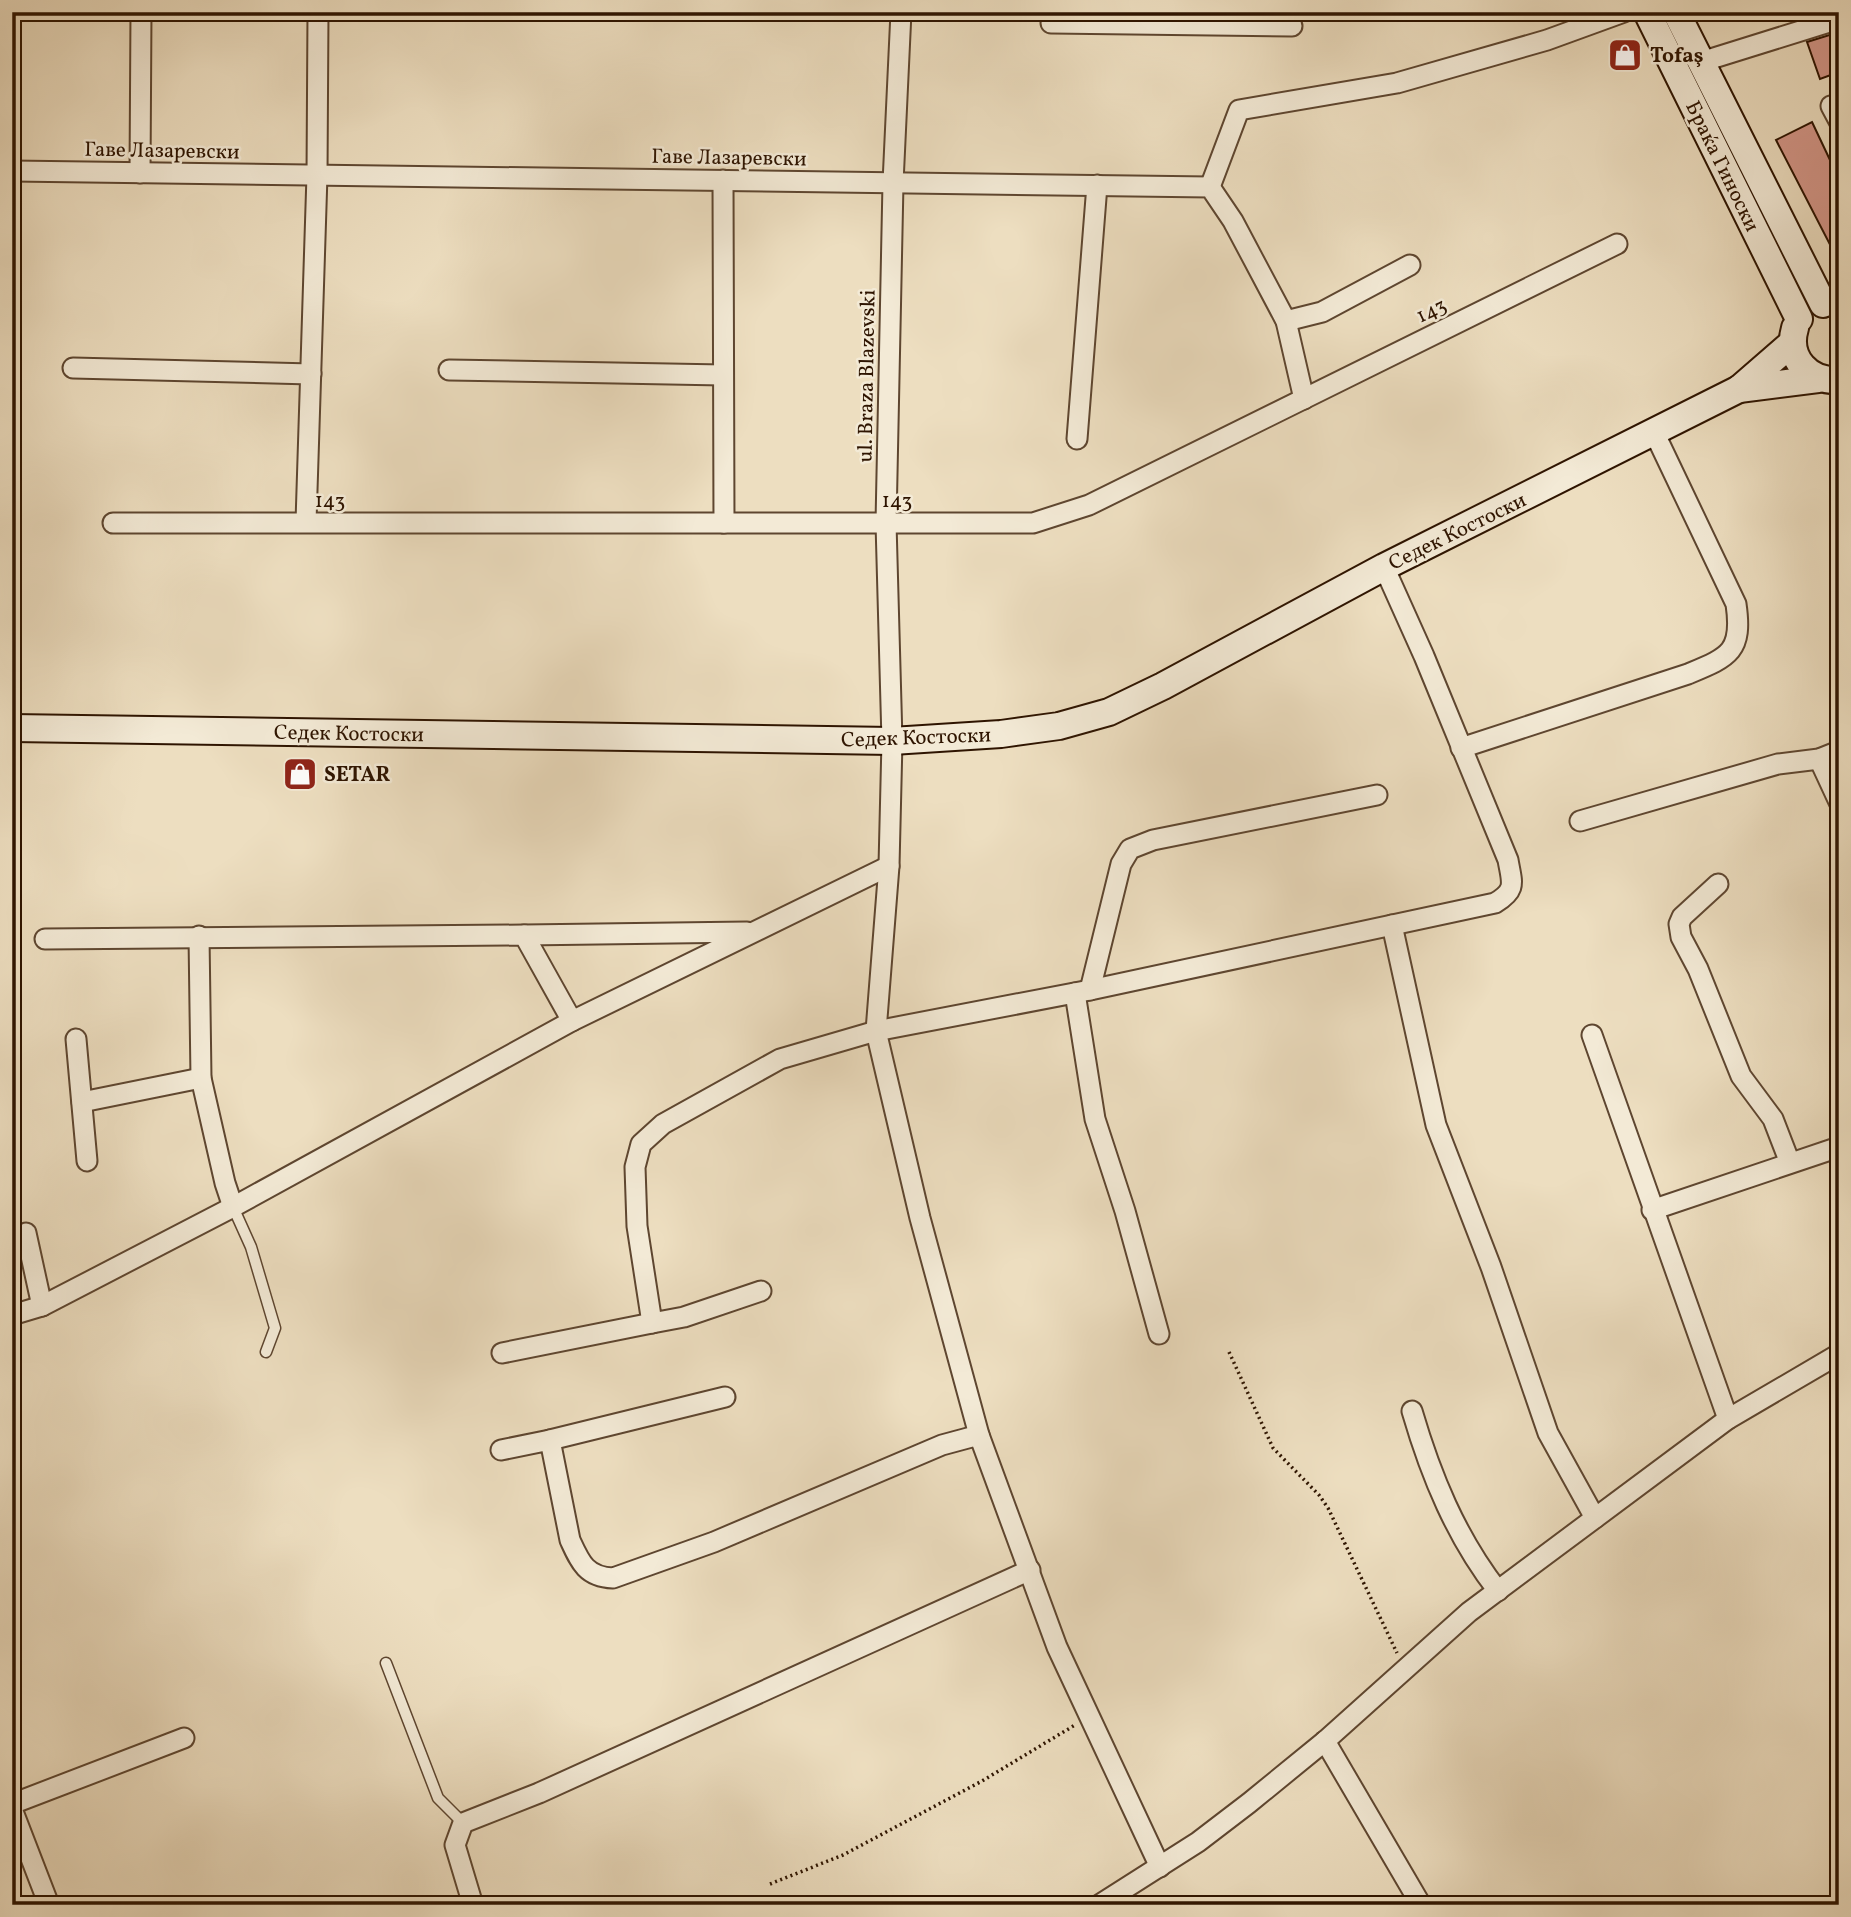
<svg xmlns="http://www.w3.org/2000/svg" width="1851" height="1917" font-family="Vollkorn,serif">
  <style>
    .building { fill: #d39688; stroke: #2e1400; stroke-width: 2 }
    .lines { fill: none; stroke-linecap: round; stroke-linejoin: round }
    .lane-casing { stroke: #5e4630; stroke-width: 13 }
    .street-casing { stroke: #5e4630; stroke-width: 23 }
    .secondary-casing { stroke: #2e1400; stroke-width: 30 }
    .path { stroke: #2e1400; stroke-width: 3.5; stroke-dasharray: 2 3.5; stroke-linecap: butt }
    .lane { stroke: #f3ead6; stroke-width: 10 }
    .street { stroke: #f3ead6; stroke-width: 19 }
    .secondary { stroke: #f3ead6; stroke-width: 26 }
    .labels { text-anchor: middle; stroke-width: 5; stroke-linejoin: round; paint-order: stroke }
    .poi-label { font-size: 21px; font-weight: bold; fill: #2e1400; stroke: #f3ead6; text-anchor: start }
    .street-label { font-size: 21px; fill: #2e1400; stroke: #f3ead6 }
  </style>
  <rect width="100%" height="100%" fill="#eddec0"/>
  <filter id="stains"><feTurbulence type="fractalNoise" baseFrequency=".00286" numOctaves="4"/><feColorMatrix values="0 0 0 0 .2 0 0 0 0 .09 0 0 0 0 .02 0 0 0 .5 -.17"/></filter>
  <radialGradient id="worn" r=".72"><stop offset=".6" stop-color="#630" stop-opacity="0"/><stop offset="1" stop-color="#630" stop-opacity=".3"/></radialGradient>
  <g class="building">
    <polygon points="1839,32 1839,72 1820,79 1807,42"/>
    <polygon points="1812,122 1830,160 1839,148 1839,262 1776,140"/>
  </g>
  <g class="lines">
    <g class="lane-casing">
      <g id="lane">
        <polyline points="233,1207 251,1247 275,1328 266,1352"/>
        <polyline points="386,1663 438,1798 463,1823"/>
      </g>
    </g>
    <g class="street-casing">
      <g id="street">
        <polyline points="901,12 893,183 886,523 892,741 889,866 876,1031 920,1218 979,1435 1057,1647 1160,1867"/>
        <polyline points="1051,23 1292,26"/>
        <polyline points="1701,62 1839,19"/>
        <polyline points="1831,106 1839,121"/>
        <polyline points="12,171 1210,187 1233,221 1286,321 1304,399"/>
        <polyline points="140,173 141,12"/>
        <polyline points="723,180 724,523"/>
        <polyline points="1210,187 1239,110 1397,83 1547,40 1624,12"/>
        <polyline points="1286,321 1322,312 1410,265"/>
        <polyline points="73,368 311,374"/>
        <polyline points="449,370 723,375"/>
        <polyline points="1077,439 1097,185"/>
        <polyline points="306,522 317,175 318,12"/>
        <polyline points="113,523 1033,523 1089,505 1617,244"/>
        <path d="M1461,748L1688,674C1729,657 1743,652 1736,604L1654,432"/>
        <polyline points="1819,759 1839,802"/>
        <polyline points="1580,821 1778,764 1819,759 1839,751"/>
        <polyline points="1718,884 1682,917 1679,924 1681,937 1698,969 1741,1076 1773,1119 1790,1163"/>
        <polyline points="1392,925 1436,1125 1491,1267 1548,1433 1595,1518"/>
        <polyline points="524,935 747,932"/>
        <polyline points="199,936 201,1078 225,1183 233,1207"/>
        <polyline points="45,939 524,935 572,1021"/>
        <polyline points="1090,990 1121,864 1130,849 1153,840 1377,795"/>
        <polyline points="1075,993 1095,1119 1125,1211 1159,1334"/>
        <polyline points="1592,1035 1728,1419"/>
        <polyline points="76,1039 87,1161"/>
        <polyline points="82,1102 201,1078"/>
        <polyline points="1652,1210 1839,1147"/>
        <polyline points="26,1233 42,1306"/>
        <path d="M761,1291L684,1317L652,1323L637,1226L635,1167L641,1144L663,1124L780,1059L876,1031L1090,990L1495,903C1517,890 1512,883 1508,860L1424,656L1384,567"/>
        <polyline points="12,1315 42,1306 233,1207 572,1021 889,866"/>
        <polyline points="502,1353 652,1323"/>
        <path d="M1412,1411C1431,1476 1456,1537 1498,1591"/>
        <polyline points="550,1440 725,1397"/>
        <path d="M501,1450L550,1440L570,1540C580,1562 586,1577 613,1578L714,1542L942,1445L979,1435"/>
        <polyline points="1325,1741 1421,1905"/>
        <polyline points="12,1804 184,1738"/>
        <polyline points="12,1809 49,1905"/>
        <polyline points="473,1905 455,1845 463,1823 539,1793 1030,1570"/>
        <polyline points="1099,1905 1198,1842 1249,1803 1325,1741 1469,1612 1728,1419 1839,1354"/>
      </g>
    </g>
    <g class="secondary-casing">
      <g id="secondary">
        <polyline points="1647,12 1799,319"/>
        <polyline points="1676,12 1823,304"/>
        <path d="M1795,328C1786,358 1809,382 1839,380"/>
        <polyline points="1739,389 1818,379"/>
        <polyline points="12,728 892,741 1001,734 1059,726 1109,712 1163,686 1384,567 1739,389 1792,343"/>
      </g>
    </g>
    <g class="path">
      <polyline points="1229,1352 1273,1448 1319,1495 1328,1508 1397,1653"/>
      <polyline points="770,1884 843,1855 982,1781 1075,1725"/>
    </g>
    <use href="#lane" class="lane"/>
    <use href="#street" class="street"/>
    <use href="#secondary" class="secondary"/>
  </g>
  <defs>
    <g id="shop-square" transform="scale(1.75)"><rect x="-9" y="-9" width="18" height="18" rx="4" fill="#8f2418" stroke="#f3ead6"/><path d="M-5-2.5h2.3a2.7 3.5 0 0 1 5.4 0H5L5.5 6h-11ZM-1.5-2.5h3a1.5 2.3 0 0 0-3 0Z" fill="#fff"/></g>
  </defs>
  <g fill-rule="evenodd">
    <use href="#shop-square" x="1625" y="55"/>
    <use href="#shop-square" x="300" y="774"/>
  </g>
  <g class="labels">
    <g class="poi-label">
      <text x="1650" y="62">Tofaş</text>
      <text x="324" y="781">SETAR</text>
    </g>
    <g class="street-label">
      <text transform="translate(162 150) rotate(1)" y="7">Гаве Лазаревски</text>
      <text transform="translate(729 157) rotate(1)" y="7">Гаве Лазаревски</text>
      <text transform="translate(1723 166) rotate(64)" y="7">Браќа Гиноски</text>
      <text transform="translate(1431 310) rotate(-26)" y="7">143</text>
      <text transform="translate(866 376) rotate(-89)" y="7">ul. Braza Blazevski</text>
      <text x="330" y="507">143</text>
      <text x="897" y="507">143</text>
      <text transform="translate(1457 531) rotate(-26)" y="7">Седек Костоски</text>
      <text transform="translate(349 733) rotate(1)" y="7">Седек Костоски</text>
      <text transform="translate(916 737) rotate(-2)" y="7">Седек Костоски</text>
    </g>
  </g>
  <rect width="1851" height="1917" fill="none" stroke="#eddec0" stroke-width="42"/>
  <rect x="14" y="14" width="1823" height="1889" fill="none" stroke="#2e1400" stroke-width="3.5"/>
  <rect x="21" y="21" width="1809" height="1875" fill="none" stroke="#2e1400" stroke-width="2"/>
  <rect width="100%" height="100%" filter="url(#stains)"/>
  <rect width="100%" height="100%" fill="url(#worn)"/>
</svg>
